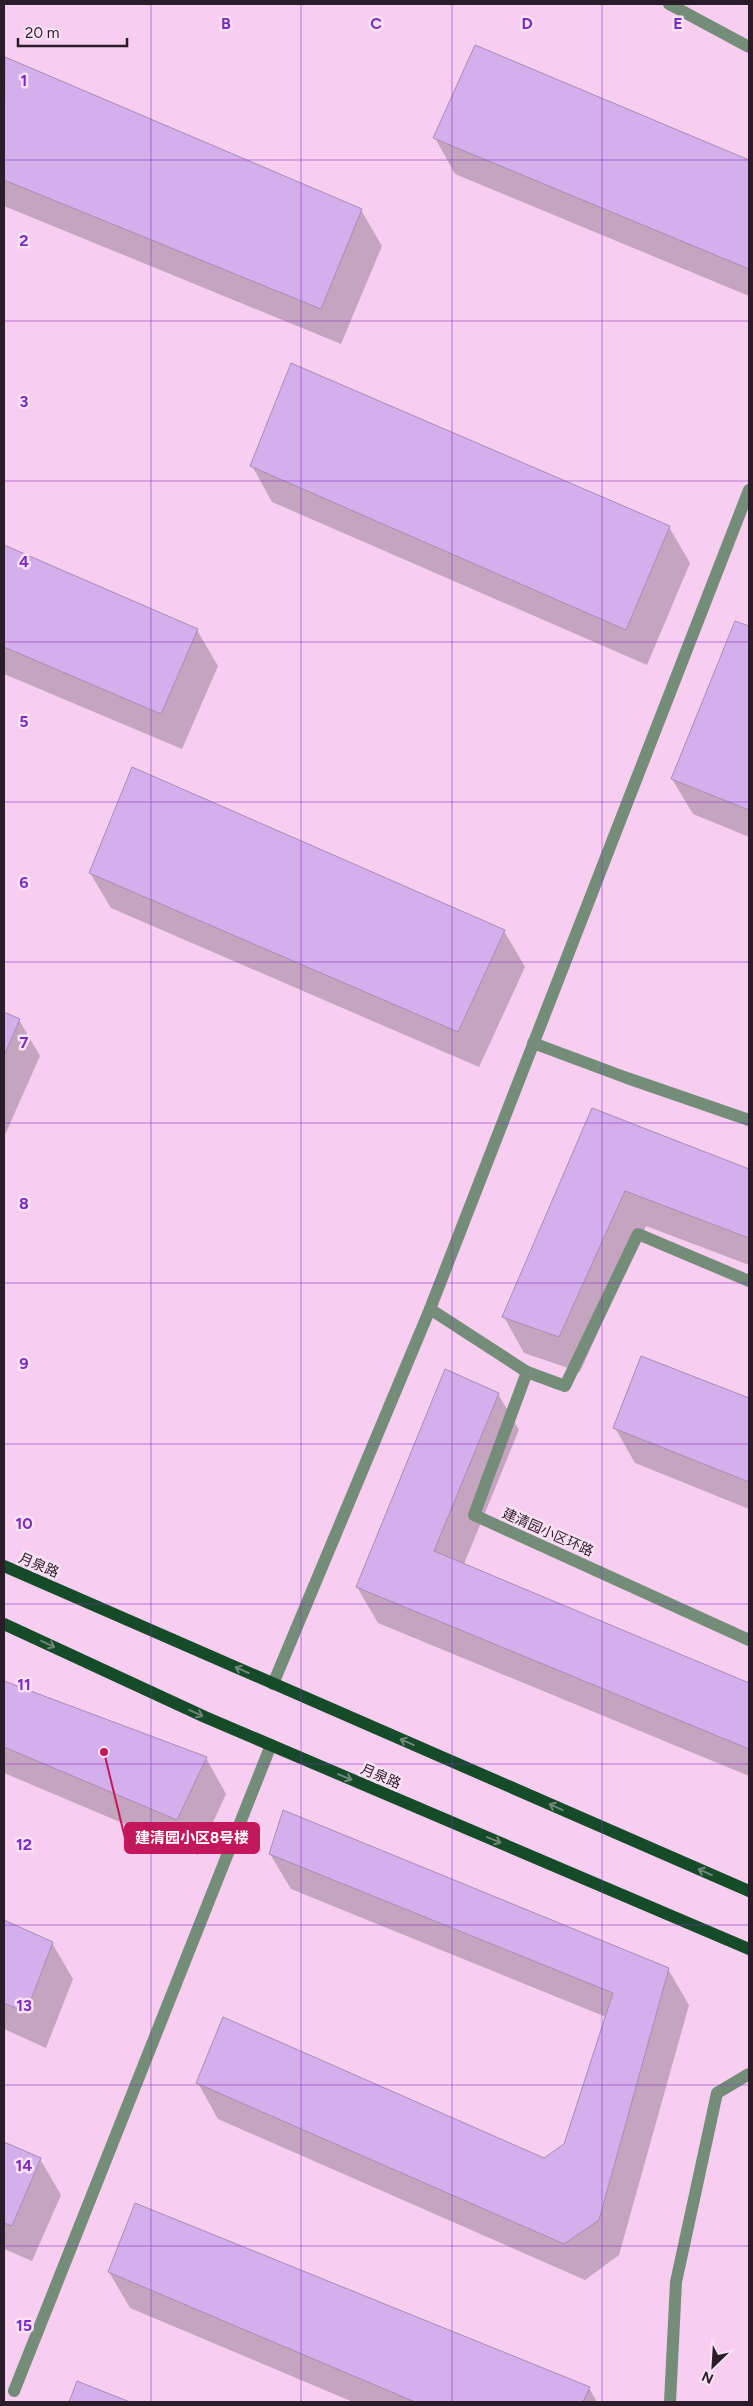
<svg xmlns="http://www.w3.org/2000/svg" width="753" height="2406" font-family="Figtree,'Noto Sans SC',sans-serif">
  <style>
    .shadow { fill: #0003 }
    .building { fill: #d5afec; stroke: #a68db5 }
    .lines { fill: none; stroke-linecap: round; stroke-linejoin: round }
    .minor { stroke: #738d79; stroke-width: 12 }
    .major { stroke: #164b2a; stroke-width: 12 }
    .oneway { stroke: #71877b }
    .grid { fill: none; stroke: #7b2cbf; stroke-width: 1; stroke-opacity: 0.55 }
    .labels { text-anchor: middle; stroke-width: 5; stroke-linejoin: round; paint-order: stroke }
    .street-label { font-size: 14px; fill: #2b1c29; stroke: #fae1f5 }
    .grid-label { font-size: 16px; text-anchor: middle; font-weight: bold; fill: #7b2cbf; stroke: #fae1f5; stroke-width: 5; stroke-linejoin: round; paint-order: stroke }
    .leader { fill: none; stroke: #c2185b; stroke-width: 2 }
    .callout-dot { fill: #c2185b; stroke: #fae1f5; stroke-width: 2 }
    .callout { fill: #c2185b; stroke: #c2185b; stroke-width: 2 }
    .callout-label { font-size: 15px; text-anchor: middle; font-weight: bold; fill: #fff }
  </style>
  <rect width="100%" height="100%" fill="#f7cef0"/>
  <g class="shadow">
    <polygon points="475,47 749,161 749,296 455,174 435,138"/>
    <polygon points="5,59 361,210 382,246 341,344 4,206"/>
    <polygon points="252,466 669,527 690,563 647,665 272,502"/>
    <polygon points="4,547 197,630 218,666 182,749 4,674"/>
    <polygon points="736,622 749,627 749,837 693,814 672,779"/>
    <polygon points="90,873 504,931 525,967 479,1067 111,908"/>
    <polygon points="4,1013 19,1020 40,1056 4,1137"/>
    <polygon points="593,1110 749,1170 749,1265 646,1226 580,1372 524,1353 504,1317"/>
    <polygon points="641,1358 749,1400 749,1509 635,1463 615,1428"/>
    <polygon points="498,1394 519,1430 464,1564 749,1685 749,1776 378,1623 357,1587"/>
    <polygon points="4,1682 206,1758 226,1794 198,1855 4,1773"/>
    <polygon points="270,1854 668,1969 689,2005 619,2255 585,2280 218,2119 198,2083 544,2160 565,2145 606,2017 291,1889"/>
    <polygon points="4,1922 52,1943 73,1979 46,2048 4,2029"/>
    <polygon points="4,2143 40,2159 61,2195 32,2261 4,2249"/>
    <polygon points="109,2272 589,2388 597,2402 353,2402 130,2308"/>
    <polygon points="78,2382 126,2402 70,2402"/>
  </g>
  <g class="building">
    <polygon points="475,45 749,160 749,269 433,138"/>
    <polygon points="5,57 362,209 321,309 4,180"/>
    <polygon points="291,363 670,526 626,630 250,466"/>
    <polygon points="4,545 198,629 161,714 4,647"/>
    <polygon points="735,621 749,626 749,810 671,779"/>
    <polygon points="132,767 505,930 458,1032 89,873"/>
    <polygon points="4,1012 20,1019 4,1056"/>
    <polygon points="592,1108 749,1169 749,1238 625,1191 559,1337 502,1317"/>
    <polygon points="641,1356 749,1398 749,1482 613,1428"/>
    <polygon points="445,1369 499,1393 434,1551 749,1683 749,1749 356,1587"/>
    <polygon points="4,1681 207,1757 177,1820 4,1747"/>
    <polygon points="283,1810 669,1968 599,2220 564,2244 196,2083 223,2017 544,2158 564,2144 613,1993 269,1854"/>
    <polygon points="4,1920 53,1942 26,2013 4,2003"/>
    <polygon points="4,2142 41,2158 12,2226 4,2223"/>
    <polygon points="135,2203 590,2387 583,2402 415,2402 108,2272"/>
    <polygon points="77,2381 130,2402 69,2402"/>
  </g>
  <g class="lines">
    <g class="minor">
      <polyline points="669,4 749,47"/>
      <polyline points="533,1043 627,1078 749,1120"/>
      <polyline points="430,1309 527,1372 565,1386 638,1234 749,1281"/>
      <polyline points="527,1372 474,1515 749,1640"/>
      <polyline points="273,1684 430,1309 749,490"/>
      <polyline points="14,2391 271,1745"/>
      <polyline points="670,2402 676,2282 717,2093 749,2074"/>
    </g>
    <g class="major">
      <polyline points="4,1566 749,1891"/>
      <polyline points="4,1624 205,1717 749,1949"/>
    </g>
  </g>
  <defs><path id="oneway-shaft" d="M-6 0H5M1.5-3L5.5 0L1.5 3" fill="none" stroke-width="1.6" stroke-linecap="round" stroke-linejoin="round" transform="scale(1.25)"/></defs>
  <g class="oneway">
    <use href="#oneway-shaft" transform="translate(48 1644) rotate(25)"/>
    <use href="#oneway-shaft" transform="translate(242 1670) rotate(-156)"/>
    <use href="#oneway-shaft" transform="translate(196 1713) rotate(25)"/>
    <use href="#oneway-shaft" transform="translate(407 1742) rotate(-156)"/>
    <use href="#oneway-shaft" transform="translate(345 1777) rotate(23)"/>
    <use href="#oneway-shaft" transform="translate(556 1807) rotate(-156)"/>
    <use href="#oneway-shaft" transform="translate(494 1840) rotate(23)"/>
    <use href="#oneway-shaft" transform="translate(705 1872) rotate(-156)"/>
  </g>
  <path class="grid" d="M151,4V2402M301,4V2402M452,4V2402M602,4V2402M4,160H749M4,321H749M4,481H749M4,642H749M4,802H749M4,962H749M4,1123H749M4,1283H749M4,1444H749M4,1604H749M4,1764H749M4,1925H749M4,2085H749M4,2246H749"/>
  <g class="labels">
    <g class="street-label">
      <text transform="translate(548 1532) rotate(24)" y="5">建清园小区环路</text>
      <text transform="translate(39 1565) rotate(23)" y="5">月泉路</text>
      <text transform="translate(381 1776) rotate(23)" y="5">月泉路</text>
    </g>
  </g>
  <g class="grid-label">
    <text x="226" y="29">B</text>
    <text x="376" y="29">C</text>
    <text x="527" y="29">D</text>
    <text x="678" y="29">E</text>
    <text x="24" y="86">1</text>
    <text x="24" y="246">2</text>
    <text x="24" y="407">3</text>
    <text x="24" y="567">4</text>
    <text x="24" y="727">5</text>
    <text x="24" y="888">6</text>
    <text x="24" y="1048">7</text>
    <text x="24" y="1209">8</text>
    <text x="24" y="1369">9</text>
    <text x="24" y="1529">10</text>
    <text x="24" y="1690">11</text>
    <text x="24" y="1850">12</text>
    <text x="24" y="2011">13</text>
    <text x="24" y="2171">14</text>
    <text x="24" y="2331">15</text>
  </g>
  <path class="leader" d="M104 1752L125 1838"/>
  <circle class="callout-dot" cx="104" cy="1752" r="5"/>
  <rect class="callout" x="125" y="1823" width="134" height="30" rx="5"/>
  <g class="callout-label">
    <text x="192" y="1843">建清园小区8号楼</text>
  </g>
  <rect width="753" height="2406" fill="none" stroke="#2b1c29" stroke-width="10"/>
  <g transform="translate(713 2366) rotate(205)" stroke="#fae1f5" stroke-width="4" paint-order="stroke">
  <path d="M0-4L9 19L0 12L-9 19Z" fill="#2b1c29"/>
  <text y="-8" font-size="14" font-weight="bold" text-anchor="middle" fill="#2b1c29">N</text>
  </g>
  <path d="M18 38v8h109v-8" fill="none" stroke="#2b1c29" stroke-width="2.5"/>
  <text x="25" y="38" font-size="15" fill="#2b1c29" stroke="#fae1f5" stroke-width="4" paint-order="stroke">20 m</text>
</svg>
